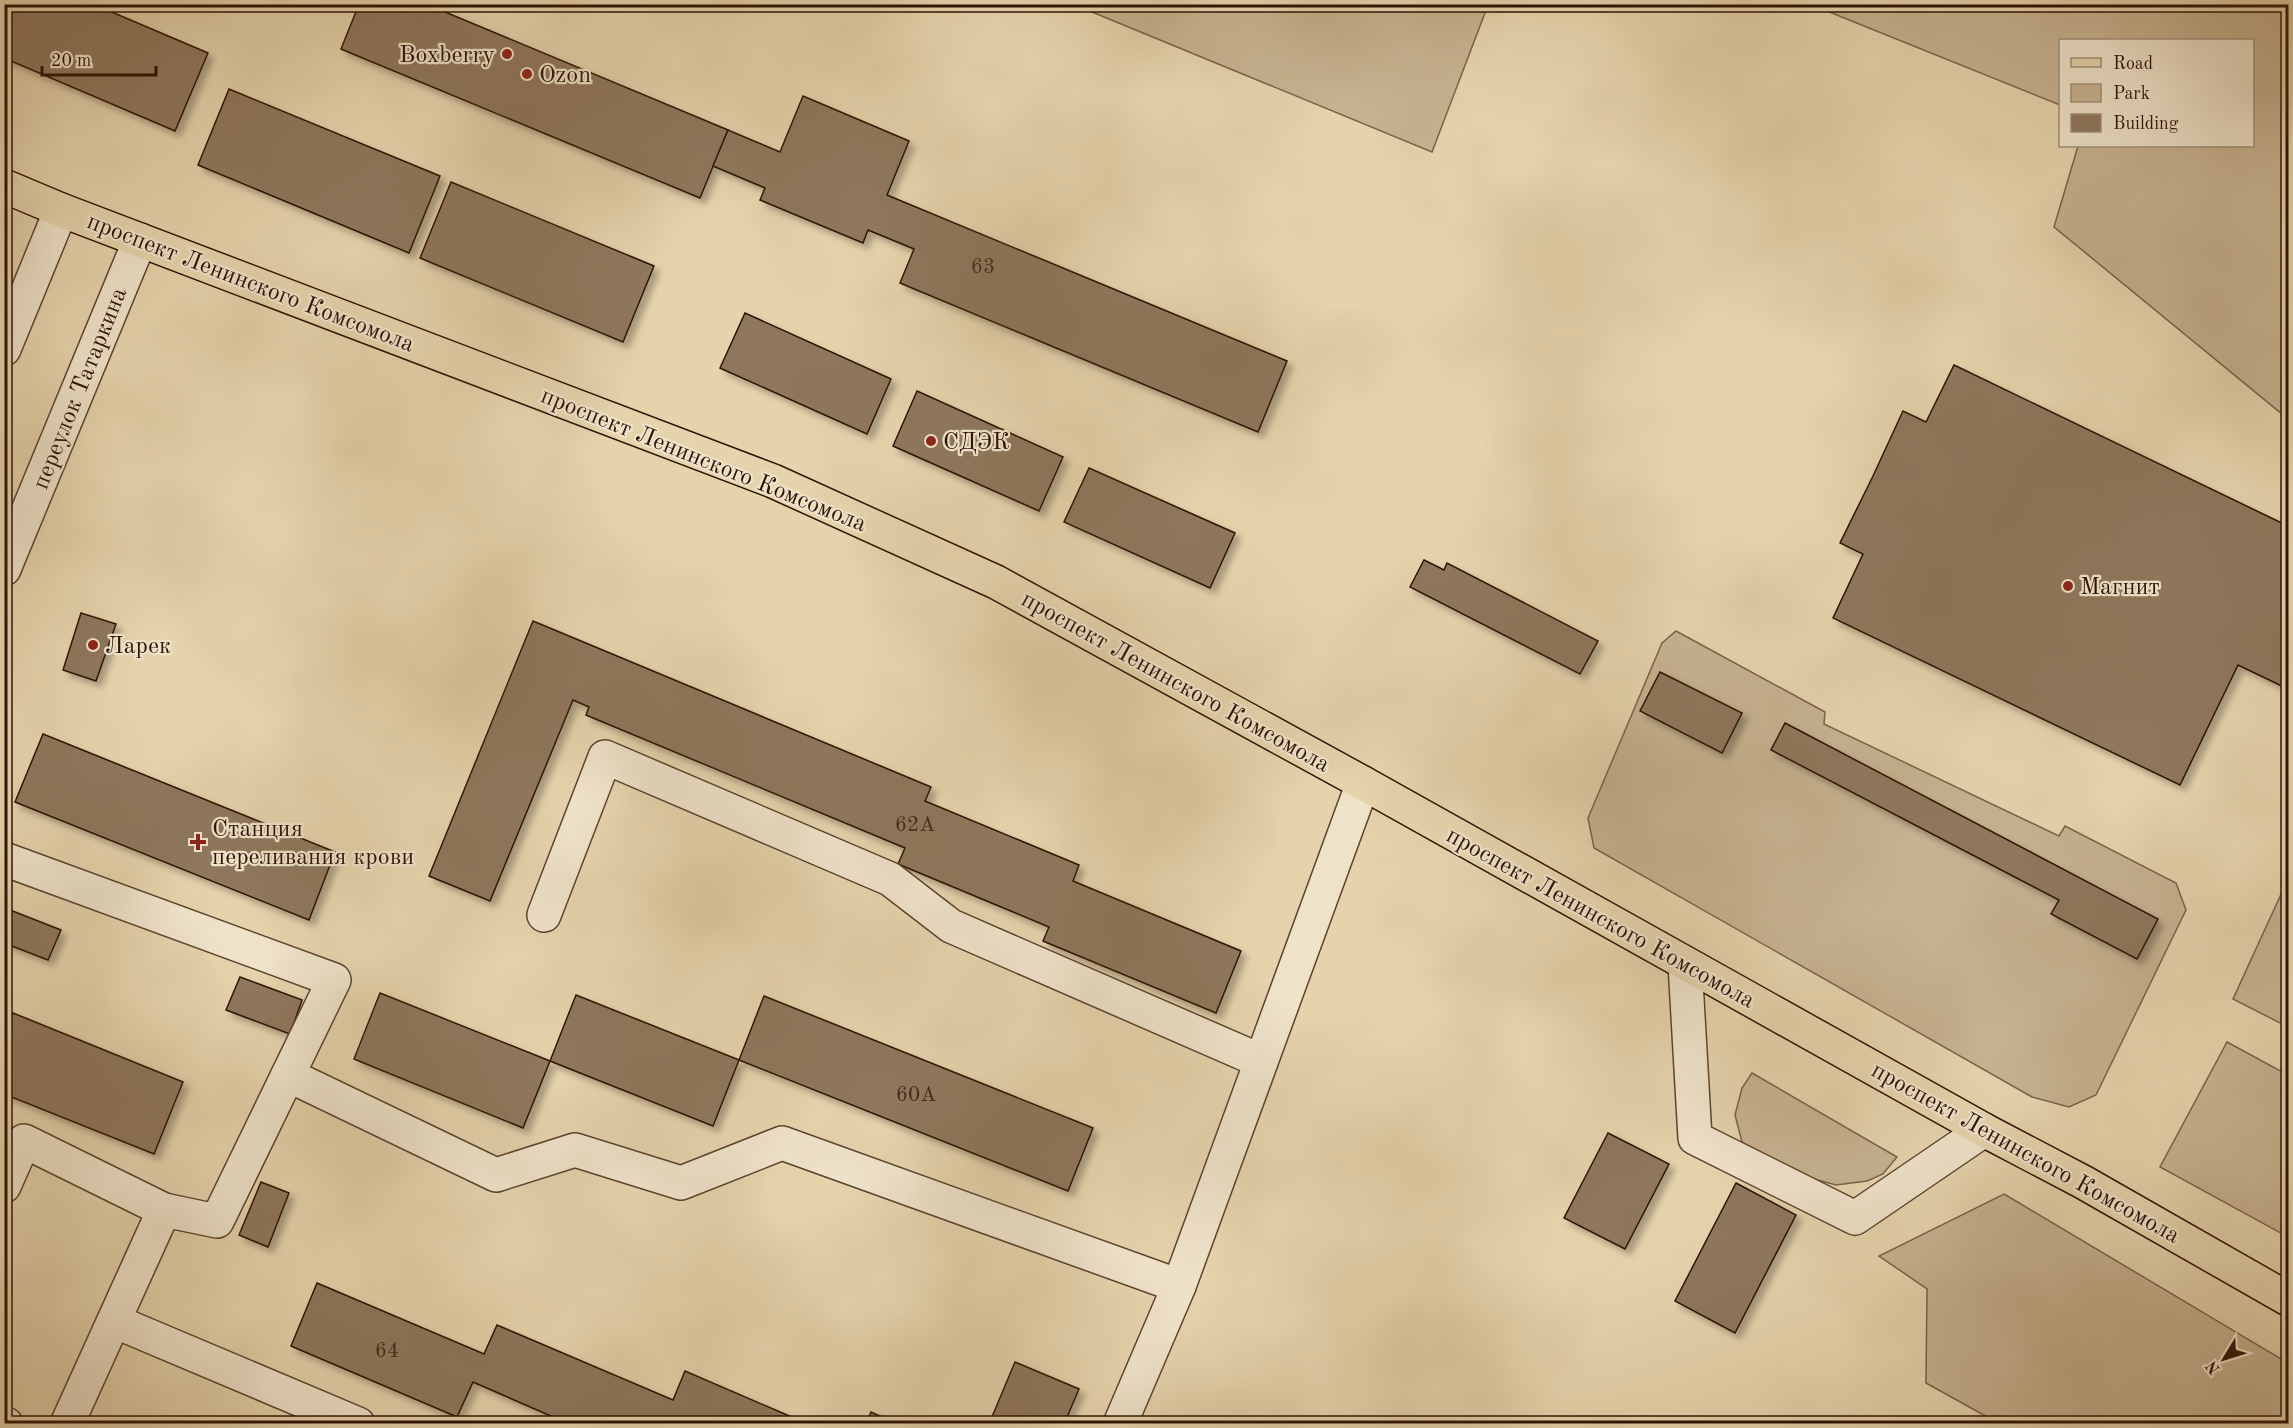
<svg xmlns="http://www.w3.org/2000/svg" width="2293" height="1428" font-family="'Old Standard TT',serif">
  <style>
    .green { fill: #c6b290; stroke: #7a624b; stroke-width: 1.5 }
    .building { fill: #8e775c; stroke: #2f1306; stroke-width: 1.5; filter: url(#shadow) }
    .lines { fill: none; stroke-linecap: round; stroke-linejoin: round }
    .minor-casing { stroke: #5c4330; stroke-width: 36 }
    .major-casing { stroke: #2f1306; stroke-width: 36 }
    .minor { stroke: #eee2c9; stroke-width: 33 }
    .major { stroke: #e5d3ac; stroke-width: 33 }
    .poi-dot { fill: #8f2418; stroke: #eee2c9; stroke-width: 2 }
    .labels { text-anchor: middle; stroke-width: 4.5; stroke-linejoin: round; paint-order: stroke }
    .number-label { font-size: 21px; fill: #472c1c }
    .poi-label { font-size: 24px; fill: #2f1306; stroke: #eee2c9; text-anchor: start }
    .street-label { font-size: 24px; fill: #2f1306; stroke: #eee2c9 }
  </style>
  <defs>
    <filter id="shadow"><feDropShadow dx="5.5" dy="5.5" stdDeviation="3" flood-color="#0004"/></filter>
  </defs>
  <rect width="100%" height="100%" fill="#e5d3ac"/>
  <filter id="stains"><feTurbulence type="fractalNoise" baseFrequency=".00333" numOctaves="4"/><feColorMatrix values="0 0 0 0 .2 0 0 0 0 .09 0 0 0 0 .02 0 0 0 .5 -.17"/></filter>
  <radialGradient id="worn" r=".72"><stop offset=".6" stop-color="#630" stop-opacity="0"/><stop offset="1" stop-color="#630" stop-opacity=".3"/></radialGradient>
  <g class="green">
    <polygon points="1075,5 1488,5 1432,152"/>
    <polygon points="1812,5 2288,5 2288,419 2054,227 2078,146 2252,146 2252,40 2060,40 2060,105"/>
    <polygon points="1676,631 1825,712 1824,724 2059,836 2065,826 2176,883 2186,910 2096,1095 2069,1107 2032,1097 1594,848 1588,818 1662,643"/>
    <polygon points="2288,879 2288,1027 2233,999"/>
    <polygon points="2227,1042 2288,1075 2288,1237 2160,1167"/>
    <polygon points="1752,1073 1897,1157 1883,1174 1867,1181 1836,1185 1799,1175 1768,1160 1742,1142 1735,1115 1742,1088"/>
    <polygon points="2004,1194 2288,1363 2288,1423 1998,1423 1926,1383 1927,1289 1879,1256"/>
  </g>
  <g class="building">
    <polygon points="4,4 93,4 208,53 175,131 4,58"/>
    <polygon points="359,4 426,4 728,130 700,198 341,49"/>
    <polygon points="229,89 440,176 409,253 198,165"/>
    <polygon points="803,96 909,141 887,195 1287,361 1258,432 900,283 914,249 868,230 863,243 760,200 765,188 713,166 728,130 780,152"/>
    <polygon points="451,182 654,266 623,342 420,258"/>
    <polygon points="745,313 891,379 867,434 720,368"/>
    <polygon points="1954,365 2288,526 2288,689 2238,665 2180,785 1833,618 1863,554 1840,543 1873,476 1903,411 1926,422"/>
    <polygon points="917,391 1063,457 1039,511 893,446"/>
    <polygon points="1089,468 1235,533 1210,588 1064,522"/>
    <polygon points="1424,560 1444,570 1447,563 1598,641 1580,674 1410,587"/>
    <polygon points="81,613 116,624 96,681 63,670"/>
    <polygon points="533,621 931,787 925,801 1079,865 1073,881 1241,951 1216,1013 1043,941 1049,927 898,864 905,848 586,715 589,707 573,700 490,901 429,876"/>
    <polygon points="1660,672 1742,713 1722,753 1640,711"/>
    <polygon points="1785,723 2158,919 2137,959 2051,914 2059,900 1771,750"/>
    <polygon points="43,734 335,852 309,920 15,802"/>
    <polygon points="10,910 61,930 48,960 4,943 4,924"/>
    <polygon points="240,977 302,1000 290,1034 226,1010"/>
    <polygon points="380,993 550,1061 523,1128 354,1059"/>
    <polygon points="576,995 739,1060 713,1126 550,1061"/>
    <polygon points="764,996 1093,1128 1068,1191 739,1060"/>
    <polygon points="13,1013 183,1082 154,1154 4,1094 4,1034"/>
    <polygon points="1608,1133 1669,1164 1625,1249 1564,1218"/>
    <polygon points="261,1182 289,1193 268,1247 239,1235"/>
    <polygon points="1736,1183 1796,1215 1735,1333 1675,1301"/>
    <polygon points="317,1283 484,1354 497,1325 673,1400 685,1371 808,1424 569,1424 473,1382 457,1417 291,1346"/>
    <polygon points="1015,1362 1079,1389 1064,1424 989,1424"/>
    <polygon points="871,1412 897,1424 866,1424"/>
  </g>
  <g class="lines">
    <g class="minor-casing">
      <g id="minor">
        <polyline points="4,349 61,210"/>
        <polyline points="4,569 140,240"/>
        <polyline points="4,859 334,980 217,1221 164,1210 67,1424"/>
        <polyline points="544,915 605,757 890,879 951,926 1261,1061"/>
        <polyline points="1685,964 1695,1138 1855,1218 1984,1130"/>
        <polyline points="288,1075 496,1175 575,1150 681,1183 782,1143 1179,1286"/>
        <polyline points="4,1186 24,1141 164,1210"/>
        <polyline points="114,1321 358,1424"/>
        <polyline points="4,1423 6,1424"/>
        <polyline points="1120,1424 1179,1286 1363,783"/>
      </g>
    </g>
    <g class="major-casing">
      <polyline id="major" points="4,186 61,210 773,481 996,582 1363,783 1984,1130 2083,1182 2288,1299"/>
    </g>
    <use href="#minor" class="minor"/>
    <use href="#major" class="major"/>
  </g>
  <g class="poi-dot">
    <circle cx="507" cy="54" r="6"/>
    <circle cx="527" cy="74" r="6"/>
    <circle cx="931" cy="441" r="6"/>
    <circle cx="2068" cy="586" r="6"/>
    <circle cx="93" cy="645" r="6"/>
    <path d="M195 833h6v6h6v6h-6v6h-6v-6h-6v-6h6z"/>
  </g>
  <g class="labels">
    <g class="number-label">
      <text x="983" y="273">63</text>
      <text x="915" y="831">62А</text>
      <text x="916" y="1101">60А</text>
      <text x="387" y="1357">64</text>
    </g>
    <g class="poi-label">
      <text x="495" y="62" text-anchor="end">Boxberry</text>
      <text x="539" y="82">Ozon</text>
      <text x="943" y="449">СДЭК</text>
      <text x="2080" y="594">Магнит</text>
      <text x="105" y="653">Ларек</text>
      <text x="212" y="836">Станция<tspan x="212" dy="28">переливания крови</tspan></text>
    </g>
    <g class="street-label">
      <text transform="translate(251 282) rotate(21)" y="8">проспект Ленинского Комсомола</text>
      <text transform="translate(79 388) rotate(-68)" y="8">переулок Татаркина</text>
      <text transform="translate(704 459) rotate(22)" y="8">проспект Ленинского Комсомола</text>
      <text transform="translate(1176 681) rotate(29)" y="8">проспект Ленинского Комсомола</text>
      <text transform="translate(1601 917) rotate(29)" y="8">проспект Ленинского Комсомола</text>
      <text transform="translate(2026 1152) rotate(29)" y="8">проспект Ленинского Комсомола</text>
    </g>
  </g>
  <rect width="2293" height="1428" fill="none" stroke="#e5d3ac" stroke-width="24"/>
  <rect x="6" y="6" width="2281" height="1416" fill="none" stroke="#2f1306" stroke-width="3"/>
  <rect x="12" y="12" width="2269" height="1404" fill="none" stroke="#2f1306" stroke-width="1.5"/>
  <rect x="2059" y="39" width="195" height="108" fill="#eee2c9" stroke="#a28f7b" stroke-width="1.5"/>
  <rect x="2071" y="58" width="30" height="9" fill="#e5d3ac" stroke="#a28f7b" stroke-width="1.5"/>
  <text x="2113" y="69" font-size="18" fill="#2f1306">Road</text>
  <rect x="2071" y="84" width="30" height="18" fill="#c6b290" stroke="#a28f7b" stroke-width="1.5"/>
  <text x="2113" y="99" font-size="18" fill="#2f1306">Park</text>
  <rect x="2071" y="114" width="30" height="18" fill="#8e775c" stroke="#a28f7b" stroke-width="1.5"/>
  <text x="2113" y="129" font-size="18" fill="#2f1306">Building</text>
  <g transform="translate(2224 1359) rotate(232)" stroke="#eee2c9" stroke-width="4.5" paint-order="stroke">
  <path d="M0-4.5L10 22L0 15L-10 22Z" fill="#2f1306"/>
  <text y="-9" font-size="16" font-weight="bold" text-anchor="middle" fill="#2f1306">N</text>
  </g>
  <path d="M42 66v9h114v-9" fill="none" stroke="#2f1306" stroke-width="3"/>
  <text x="51" y="66" font-size="18" fill="#2f1306" stroke="#eee2c9" stroke-width="4.5" paint-order="stroke">20 m</text>
  <rect width="100%" height="100%" filter="url(#stains)"/>
  <rect width="100%" height="100%" fill="url(#worn)"/>
</svg>
